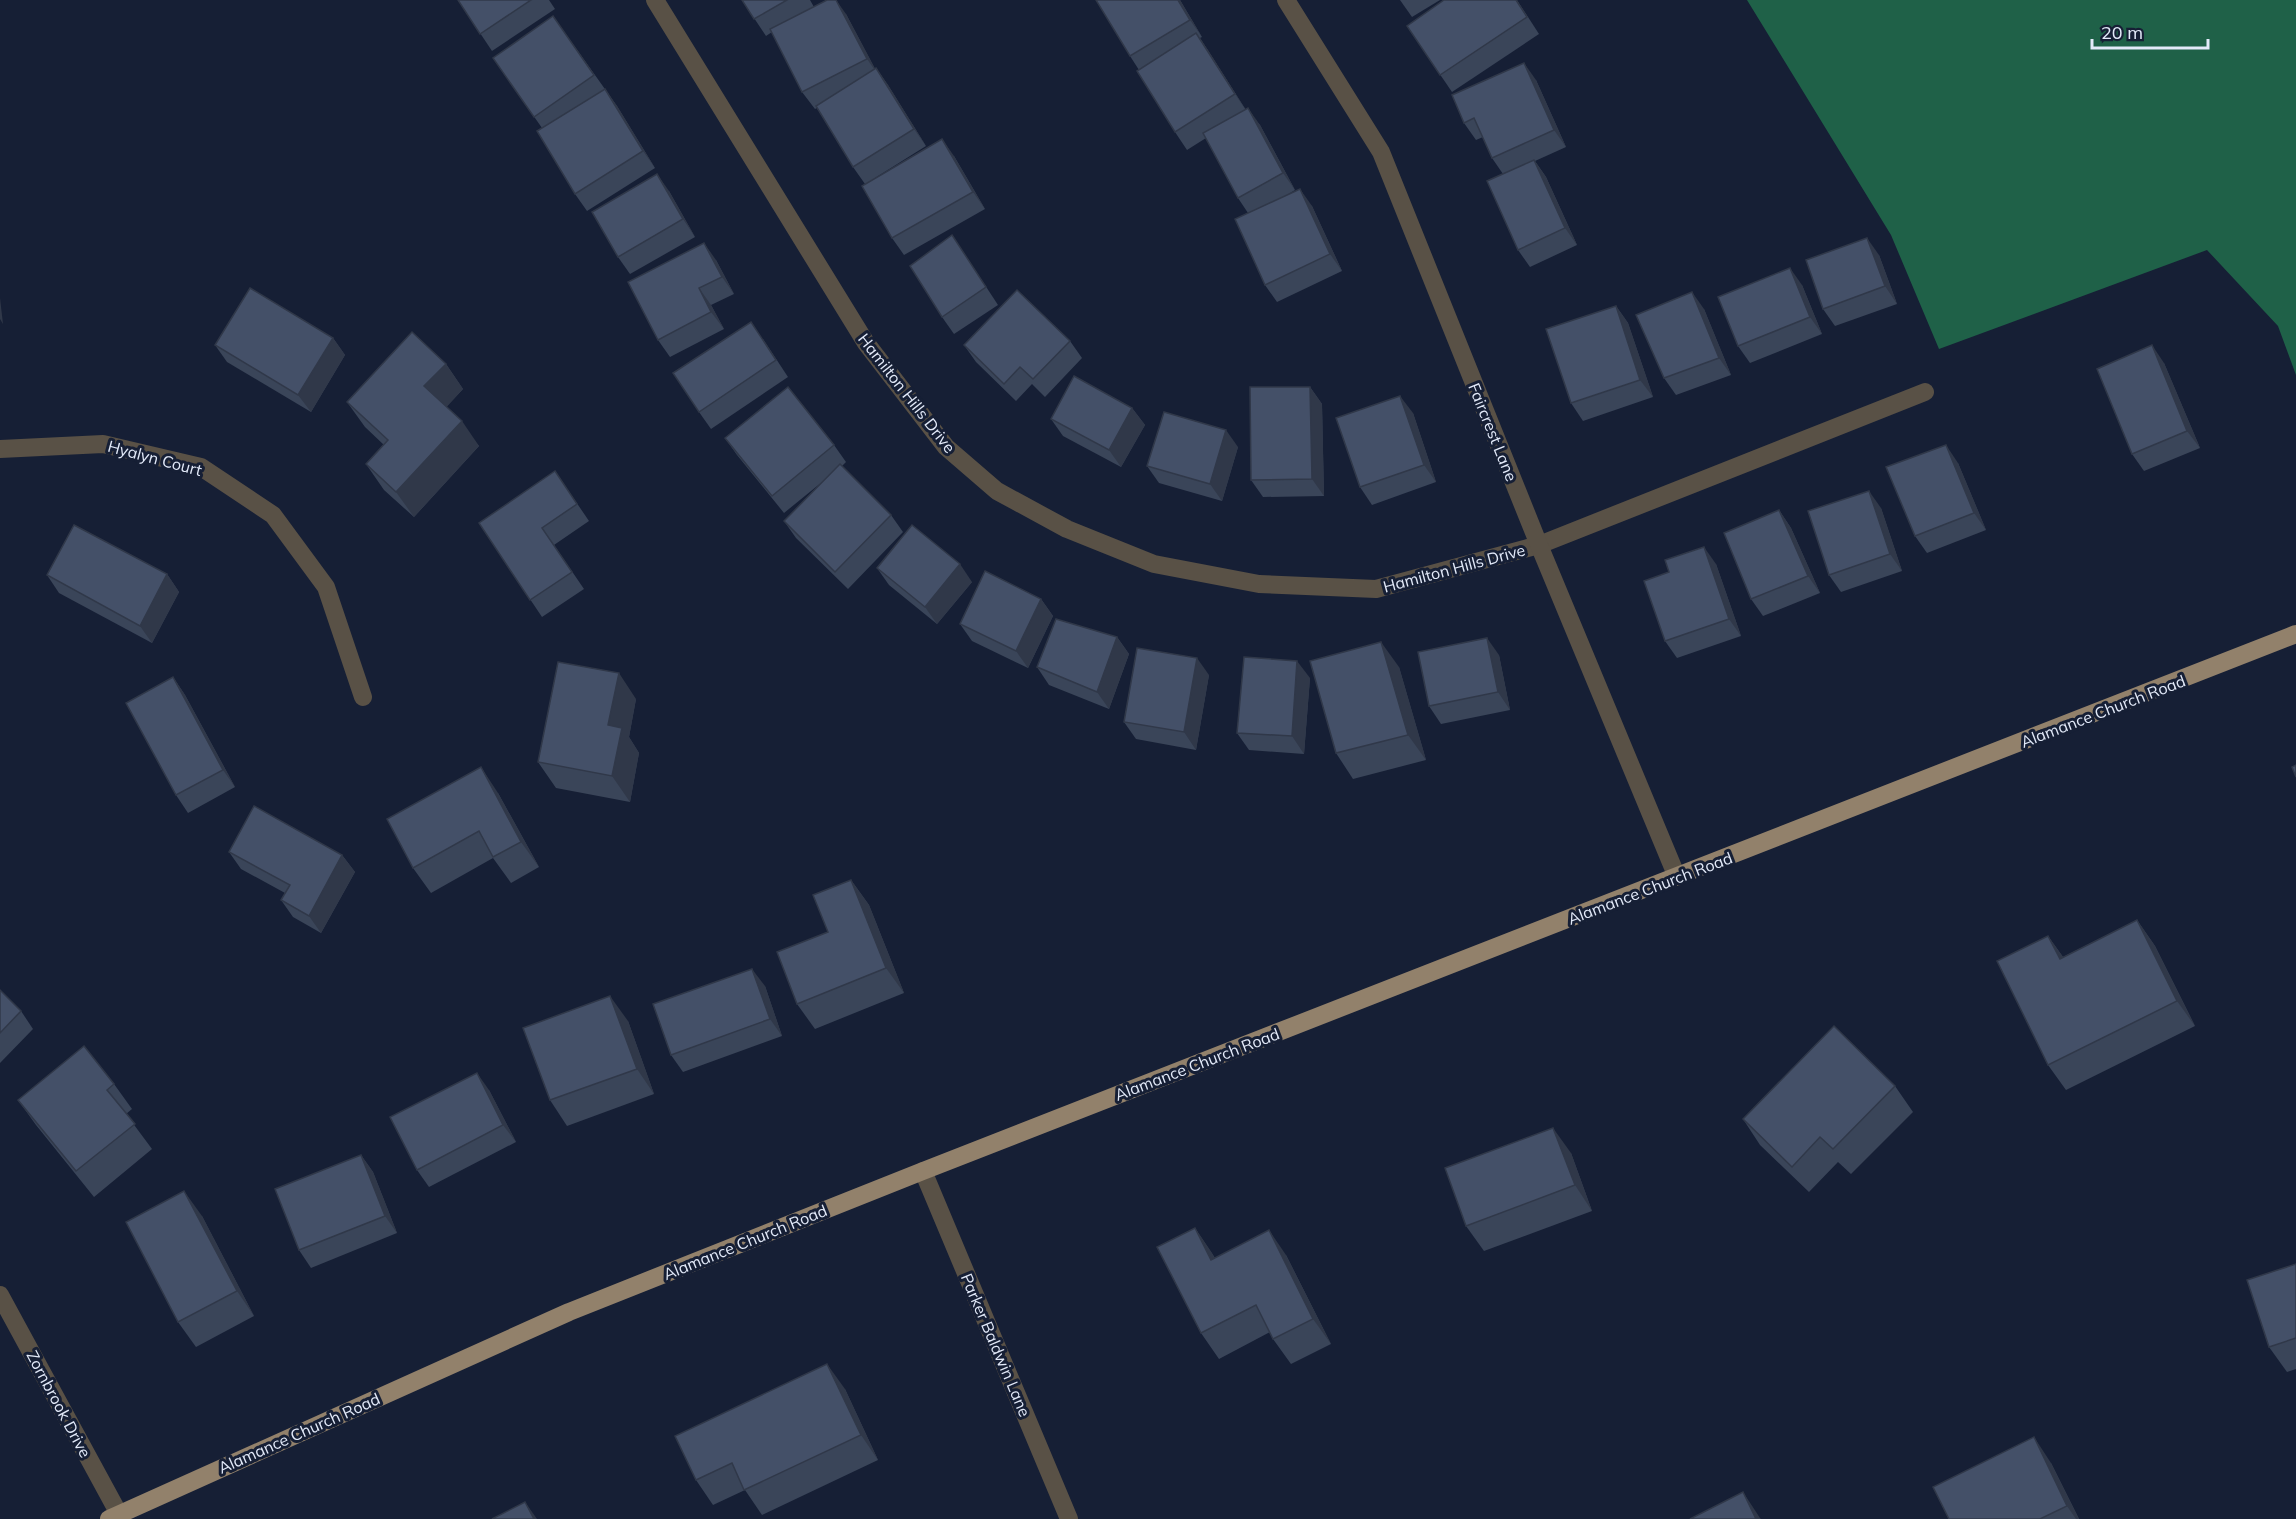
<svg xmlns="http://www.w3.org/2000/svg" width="2296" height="1519" font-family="Mulish,sans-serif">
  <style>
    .forest { fill: #1f6148 }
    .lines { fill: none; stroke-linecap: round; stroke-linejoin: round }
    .minor { stroke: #595146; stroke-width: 18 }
    .major { stroke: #92816b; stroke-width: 18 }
    .wall { fill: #3a4559 }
    .shaded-wall { fill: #303849 }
    .building { fill: #445068; stroke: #303849; stroke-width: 1.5 }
    .labels { text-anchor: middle; stroke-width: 6; stroke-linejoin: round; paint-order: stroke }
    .street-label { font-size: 16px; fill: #e3eaf9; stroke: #161f35 }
  </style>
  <rect width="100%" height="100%" fill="#161f35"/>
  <polygon class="forest" points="1747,0 2296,0 2296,375 2278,326 2207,250 1939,349 1891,235"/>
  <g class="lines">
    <g class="minor">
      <polyline points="655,0 866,343 946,447 997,491 1067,529 1154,564 1259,584 1376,589 1539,545 1925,392"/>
      <polyline points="1286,0 1381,152 1539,545 1677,877"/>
      <polyline points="0,449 103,444 201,467 273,515 326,587 363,697"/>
      <polyline points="923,1171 1069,1519"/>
      <polyline points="0,1295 119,1514"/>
    </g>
    <polyline class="major" points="109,1519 569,1312 923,1171 2296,634"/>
  </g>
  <g class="wall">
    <polygon points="458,0 549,0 555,9 492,51"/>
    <polygon points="742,0 810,0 814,7 846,14 875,69 876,68 888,85 926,146 875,178 954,156 985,209 904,255 892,238 865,184 853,167 817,108 815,109 802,92 772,32 766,36"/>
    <polygon points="1180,0 1202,37 1200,38 1246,110 1260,125 1295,190 1287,195 1312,206 1342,271 1277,302 1265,285 1248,213 1238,198 1206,138 1187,150 1175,132 1139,70 1130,56"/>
    <polygon points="1400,0 1440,0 1412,17"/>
    <polygon points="1517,0 1539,34 1452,92 1407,26"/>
    <polygon points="553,16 617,106 655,168 587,211 575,194 542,128 493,58"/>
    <polygon points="1536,80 1566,147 1535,161 1546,177 1577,245 1530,267 1518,250 1503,174 1492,158 1483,137 1476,140 1464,123"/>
    <polygon points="669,191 695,237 630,274 618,257"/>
    <polygon points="964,253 998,305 954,334 942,317"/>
    <polygon points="1879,255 1897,304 1835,326 1823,309"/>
    <polygon points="716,260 734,294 711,305 724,329 670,357 658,340"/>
    <polygon points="1802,285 1822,334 1750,363 1738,346"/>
    <polygon points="1616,306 1628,323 1653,397 1583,421 1571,403"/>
    <polygon points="1704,309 1731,375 1676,395 1664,378"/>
    <polygon points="333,338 345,355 311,412 227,362 215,345"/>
    <polygon points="763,339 788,377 711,429 699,412"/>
    <polygon points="1070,341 1082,358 1045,397 1032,384 1016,401 976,362 964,345"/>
    <polygon points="2164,363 2200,448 2144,471 2132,454"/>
    <polygon points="446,364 463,389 446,407 479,446 414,517 384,490 366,464 384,445 365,427 347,402"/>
    <polygon points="1310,387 1322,404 1324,496 1263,497 1251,480"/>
    <polygon points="1132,408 1145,425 1121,467 1063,436 1051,419"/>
    <polygon points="1413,413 1436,482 1372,505 1360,487"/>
    <polygon points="725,438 834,445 846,462 842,466 891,515 903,532 848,589 796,538 784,521 827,478 784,513 737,455"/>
    <polygon points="1238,447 1222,501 1159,483 1147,466"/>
    <polygon points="1958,463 1986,530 1927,553 1915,536"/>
    <polygon points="555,471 589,521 554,545 584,589 542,617 479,523"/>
    <polygon points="1881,508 1902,571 1841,592 1829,575"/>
    <polygon points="1779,510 1791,528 1820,593 1763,616 1751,599"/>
    <polygon points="1716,564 1741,636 1677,658 1665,641"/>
    <polygon points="877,568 972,582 937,624 889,585"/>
    <polygon points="167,574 179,592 152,643 59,593 47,575"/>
    <polygon points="1041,599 1053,616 1028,668 972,641 960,624"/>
    <polygon points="1117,637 1129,654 1109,709 1049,685 1037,667"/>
    <polygon points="1499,655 1510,710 1441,724 1429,706"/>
    <polygon points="1399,667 1426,760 1353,779 1336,753"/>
    <polygon points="1209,675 1196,750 1136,739 1124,722"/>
    <polygon points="173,677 185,695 235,787 188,813 176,795"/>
    <polygon points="1310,678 1304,754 1249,750 1237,733"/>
    <polygon points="636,699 629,737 639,753 630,802 556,788 538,762"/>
    <polygon points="498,793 539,867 511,883 493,858 431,893 413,868"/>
    <polygon points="229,852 342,855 355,872 321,933 293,917 281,900 285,893 241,869"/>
    <polygon points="851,880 869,905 904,993 815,1029 797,1004 828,932"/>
    <polygon points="2137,920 2155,946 2195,1026 2066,1090 2048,1065 2048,936 2063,957"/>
    <polygon points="765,986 782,1036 683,1072 671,1055"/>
    <polygon points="0,990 21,1011 33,1029 0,1063"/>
    <polygon points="628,1021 654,1094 567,1126 550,1100"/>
    <polygon points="114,1084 132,1109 126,1114 152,1149 94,1197 36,1125 18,1100"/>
    <polygon points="1895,1086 1913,1112 1851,1174 1838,1162 1809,1192 1760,1145 1743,1119"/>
    <polygon points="489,1090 516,1142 429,1187 417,1170"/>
    <polygon points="1571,1153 1592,1211 1484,1251 1466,1226"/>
    <polygon points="361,1155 373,1172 397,1233 311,1268 299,1250"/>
    <polygon points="202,1216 254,1316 196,1347 178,1322"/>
    <polygon points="1195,1228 1215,1258 1286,1255 1331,1344 1291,1364 1273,1339 1270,1332 1219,1359 1201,1333"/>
    <polygon points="2296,1264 2296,1369 2287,1372 2269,1347"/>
    <polygon points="845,1389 878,1460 762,1515 745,1490 713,1505 696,1480"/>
    <polygon points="2051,1463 2079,1519 1949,1519"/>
  </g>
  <g class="shaded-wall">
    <polygon points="836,0 846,14 879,76 867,59"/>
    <polygon points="1178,0 1180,0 1202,37 1190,20"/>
    <polygon points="1196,33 1208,50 1247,112 1235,94"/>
    <polygon points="1524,63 1536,80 1566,147 1554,130"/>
    <polygon points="876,68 888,85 926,146 914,129"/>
    <polygon points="605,89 617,106 655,168 643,151"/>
    <polygon points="1248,108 1260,125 1295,190 1283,173"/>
    <polygon points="942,139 954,156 985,209 973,192"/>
    <polygon points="1534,160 1546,177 1577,245 1565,228"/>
    <polygon points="657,174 669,191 695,237 683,219"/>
    <polygon points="1300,189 1312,206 1342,271 1330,254"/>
    <polygon points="1867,238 1879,255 1897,304 1885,286"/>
    <polygon points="704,243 716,260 734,294 722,277"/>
    <polygon points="1790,268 1802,285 1822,334 1810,317"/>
    <polygon points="699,288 711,305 724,329 711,312"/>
    <polygon points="1692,292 1704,309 1731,375 1719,358"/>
    <polygon points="0,298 3,324 0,319"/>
    <polygon points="1616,306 1628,323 1653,397 1640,380"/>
    <polygon points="333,338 345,355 311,412 298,395"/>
    <polygon points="2152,345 2164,363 2200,448 2187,431"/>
    <polygon points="446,364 463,389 442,412 424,386"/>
    <polygon points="1310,387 1322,404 1324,496 1312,479"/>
    <polygon points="1400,396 1413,413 1436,482 1424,465"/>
    <polygon points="1132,408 1145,425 1121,467 1109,450"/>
    <polygon points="462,421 479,446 414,517 396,492"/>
    <polygon points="1226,430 1238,447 1222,501 1210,484"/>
    <polygon points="1946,445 1958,463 1986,530 1974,513"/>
    <polygon points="1869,491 1881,508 1902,571 1890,554"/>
    <polygon points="1779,510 1791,528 1820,593 1808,576"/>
    <polygon points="1704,547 1716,564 1741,636 1729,619"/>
    <polygon points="960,564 972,582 937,624 925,607"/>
    <polygon points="167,574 179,592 152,643 140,626"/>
    <polygon points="1041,599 1053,616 1028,668 1016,651"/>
    <polygon points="1117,637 1129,654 1109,709 1097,692"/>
    <polygon points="1487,638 1499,655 1510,710 1498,692"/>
    <polygon points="1381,642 1399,667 1426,760 1408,735"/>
    <polygon points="1197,658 1209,675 1196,750 1184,732"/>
    <polygon points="1297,661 1310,678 1304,754 1292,736"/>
    <polygon points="619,673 636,699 629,737 639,753 630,802 612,776 608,725"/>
    <polygon points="173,677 185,695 235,787 223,770"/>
    <polygon points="481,767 498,793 539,867 521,842"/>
    <polygon points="342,855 355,872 321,933 309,916"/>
    <polygon points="851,880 869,905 904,993 886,968"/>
    <polygon points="2137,920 2155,946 2195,1026 2177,1001"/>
    <polygon points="2048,936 2066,961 2060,959"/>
    <polygon points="752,969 765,986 782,1036 770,1019"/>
    <polygon points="610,996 628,1021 654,1094 637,1069"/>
    <polygon points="477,1073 489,1090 516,1142 503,1125"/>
    <polygon points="1553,1128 1571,1153 1592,1211 1575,1185"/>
    <polygon points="361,1155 373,1172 397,1233 385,1216"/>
    <polygon points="184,1191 202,1216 254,1316 237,1291"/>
    <polygon points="1195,1228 1212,1253 1228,1285 1211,1260"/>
    <polygon points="1269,1230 1286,1255 1331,1344 1313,1319"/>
    <polygon points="827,1364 845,1389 878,1460 861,1435"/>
    <polygon points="2034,1437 2051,1463 2079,1519 2076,1519 2067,1506"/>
    <polygon points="1743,1492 1760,1518 1761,1519 1756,1519"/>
    <polygon points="525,1502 537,1519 534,1519"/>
  </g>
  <g class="building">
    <polygon points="458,0 531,0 480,34"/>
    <polygon points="742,0 787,0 754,19"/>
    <polygon points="827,0 836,0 867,59 802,92 770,29"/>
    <polygon points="1096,0 1178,0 1190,20 1130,56"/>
    <polygon points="1444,0 1516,0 1527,17 1440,75 1407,26"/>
    <polygon points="553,16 594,75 534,117 493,58"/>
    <polygon points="1196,33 1235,94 1175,132 1137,71"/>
    <polygon points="1524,63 1554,130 1492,158 1474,118 1464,123 1452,95"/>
    <polygon points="876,68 914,129 853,167 816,106"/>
    <polygon points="605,89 643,151 575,194 537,131"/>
    <polygon points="1248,108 1283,173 1238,198 1203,133"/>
    <polygon points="942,139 973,192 892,238 862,186"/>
    <polygon points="1534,160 1565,228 1518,250 1487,181"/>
    <polygon points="657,174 683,219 618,257 592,212"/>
    <polygon points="1300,189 1330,254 1265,285 1235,219"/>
    <polygon points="952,235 986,287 942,317 910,266"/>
    <polygon points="1867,238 1885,286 1823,309 1806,260"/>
    <polygon points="704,243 722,277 699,288 711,312 658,340 628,282"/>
    <polygon points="1790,268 1810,317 1738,346 1718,297"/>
    <polygon points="250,288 333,338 298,395 215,345"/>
    <polygon points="1017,290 1070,341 1033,379 1020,367 1004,384 964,345"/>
    <polygon points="1692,292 1719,358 1664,378 1636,315"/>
    <polygon points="1616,306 1640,380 1571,403 1546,329"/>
    <polygon points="751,322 776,360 699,412 673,373"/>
    <polygon points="412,332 446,364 424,386 462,421 396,492 366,464 388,440 347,402"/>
    <polygon points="2152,345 2187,431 2132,454 2097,369"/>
    <polygon points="1074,376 1132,408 1109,450 1051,419"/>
    <polygon points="788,387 834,445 772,496 725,438"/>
    <polygon points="1250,387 1310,387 1312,479 1251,480"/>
    <polygon points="1400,396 1424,465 1360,487 1336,418"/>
    <polygon points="1164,412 1226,430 1210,484 1147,466"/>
    <polygon points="1946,445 1974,513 1915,536 1886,467"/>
    <polygon points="840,464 891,515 835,572 784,521"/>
    <polygon points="555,471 577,504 542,528 572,572 530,600 479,523"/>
    <polygon points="1869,491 1890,554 1829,575 1808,511"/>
    <polygon points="1779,510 1808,576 1751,599 1724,533"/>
    <polygon points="74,525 167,574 140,626 47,575"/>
    <polygon points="912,525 960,564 925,607 877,568"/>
    <polygon points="1704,547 1729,619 1665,641 1644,581 1669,572 1665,560"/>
    <polygon points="985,571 1041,599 1016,651 960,624"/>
    <polygon points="1056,619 1117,637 1097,692 1037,667"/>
    <polygon points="1487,638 1498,692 1429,706 1418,652"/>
    <polygon points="1381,642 1408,735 1336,753 1310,661"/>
    <polygon points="1137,648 1197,658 1184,732 1124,722"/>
    <polygon points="1244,657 1297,661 1292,736 1237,733"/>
    <polygon points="558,662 619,673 608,725 622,728 612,776 538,762"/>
    <polygon points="173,677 223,770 176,795 126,703"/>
    <polygon points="2296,765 2296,777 2292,767"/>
    <polygon points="481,767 521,842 493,857 479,831 413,868 387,819"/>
    <polygon points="254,806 342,855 309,916 281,900 290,885 229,852"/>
    <polygon points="851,880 886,968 797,1004 777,952 828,932 813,895"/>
    <polygon points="2137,920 2177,1001 2048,1065 1997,961 2048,936 2060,959"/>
    <polygon points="752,969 770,1019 671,1055 653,1004"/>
    <polygon points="0,990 21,1011 0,1033"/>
    <polygon points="610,996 637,1069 550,1100 523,1028"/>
    <polygon points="1834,1026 1895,1086 1833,1149 1820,1137 1792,1167 1743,1119"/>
    <polygon points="84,1046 114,1084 107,1090 135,1124 76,1171 18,1100"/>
    <polygon points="477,1073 503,1125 417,1170 390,1117"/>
    <polygon points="1553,1128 1575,1185 1466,1226 1445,1168"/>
    <polygon points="361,1155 385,1216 299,1250 275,1189"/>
    <polygon points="184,1191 237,1291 178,1322 126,1222"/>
    <polygon points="1195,1228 1211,1260 1269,1230 1313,1319 1273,1339 1256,1305 1201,1333 1157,1247"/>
    <polygon points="2296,1264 2296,1338 2269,1347 2247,1280"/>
    <polygon points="827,1364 861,1435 744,1490 732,1463 696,1480 675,1436"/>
    <polygon points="2034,1437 2067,1506 2040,1519 1949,1519 1933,1487"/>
    <polygon points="1743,1492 1756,1519 1690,1519"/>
    <polygon points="525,1502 534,1519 492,1519"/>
  </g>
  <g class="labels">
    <g class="street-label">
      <text transform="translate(907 393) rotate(52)" y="6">Hamilton Hills Drive</text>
      <text transform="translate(1493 432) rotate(68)" y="6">Faircrest Lane</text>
      <text transform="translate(155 458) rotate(15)" y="6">Hyalyn Court</text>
      <text transform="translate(1454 568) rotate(-15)" y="6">Hamilton Hills Drive</text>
      <text transform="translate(2103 711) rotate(-21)" y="6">Alamance Church Road</text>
      <text transform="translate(1650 888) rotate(-21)" y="6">Alamance Church Road</text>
      <text transform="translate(1197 1064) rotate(-21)" y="6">Alamance Church Road</text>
      <text transform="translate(745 1242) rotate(-22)" y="6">Alamance Church Road</text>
      <text transform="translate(996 1345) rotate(67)" y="6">Parker Baldwin Lane</text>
      <text transform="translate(59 1404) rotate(62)" y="6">Zornbrook Drive</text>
      <text transform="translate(299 1433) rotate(-24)" y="6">Alamance Church Road</text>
    </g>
  </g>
  <path d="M2092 39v9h116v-9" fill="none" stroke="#e3eaf9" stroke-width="3"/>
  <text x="2101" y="39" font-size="18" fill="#e3eaf9" stroke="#161f35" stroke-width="4.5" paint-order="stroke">20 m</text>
</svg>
